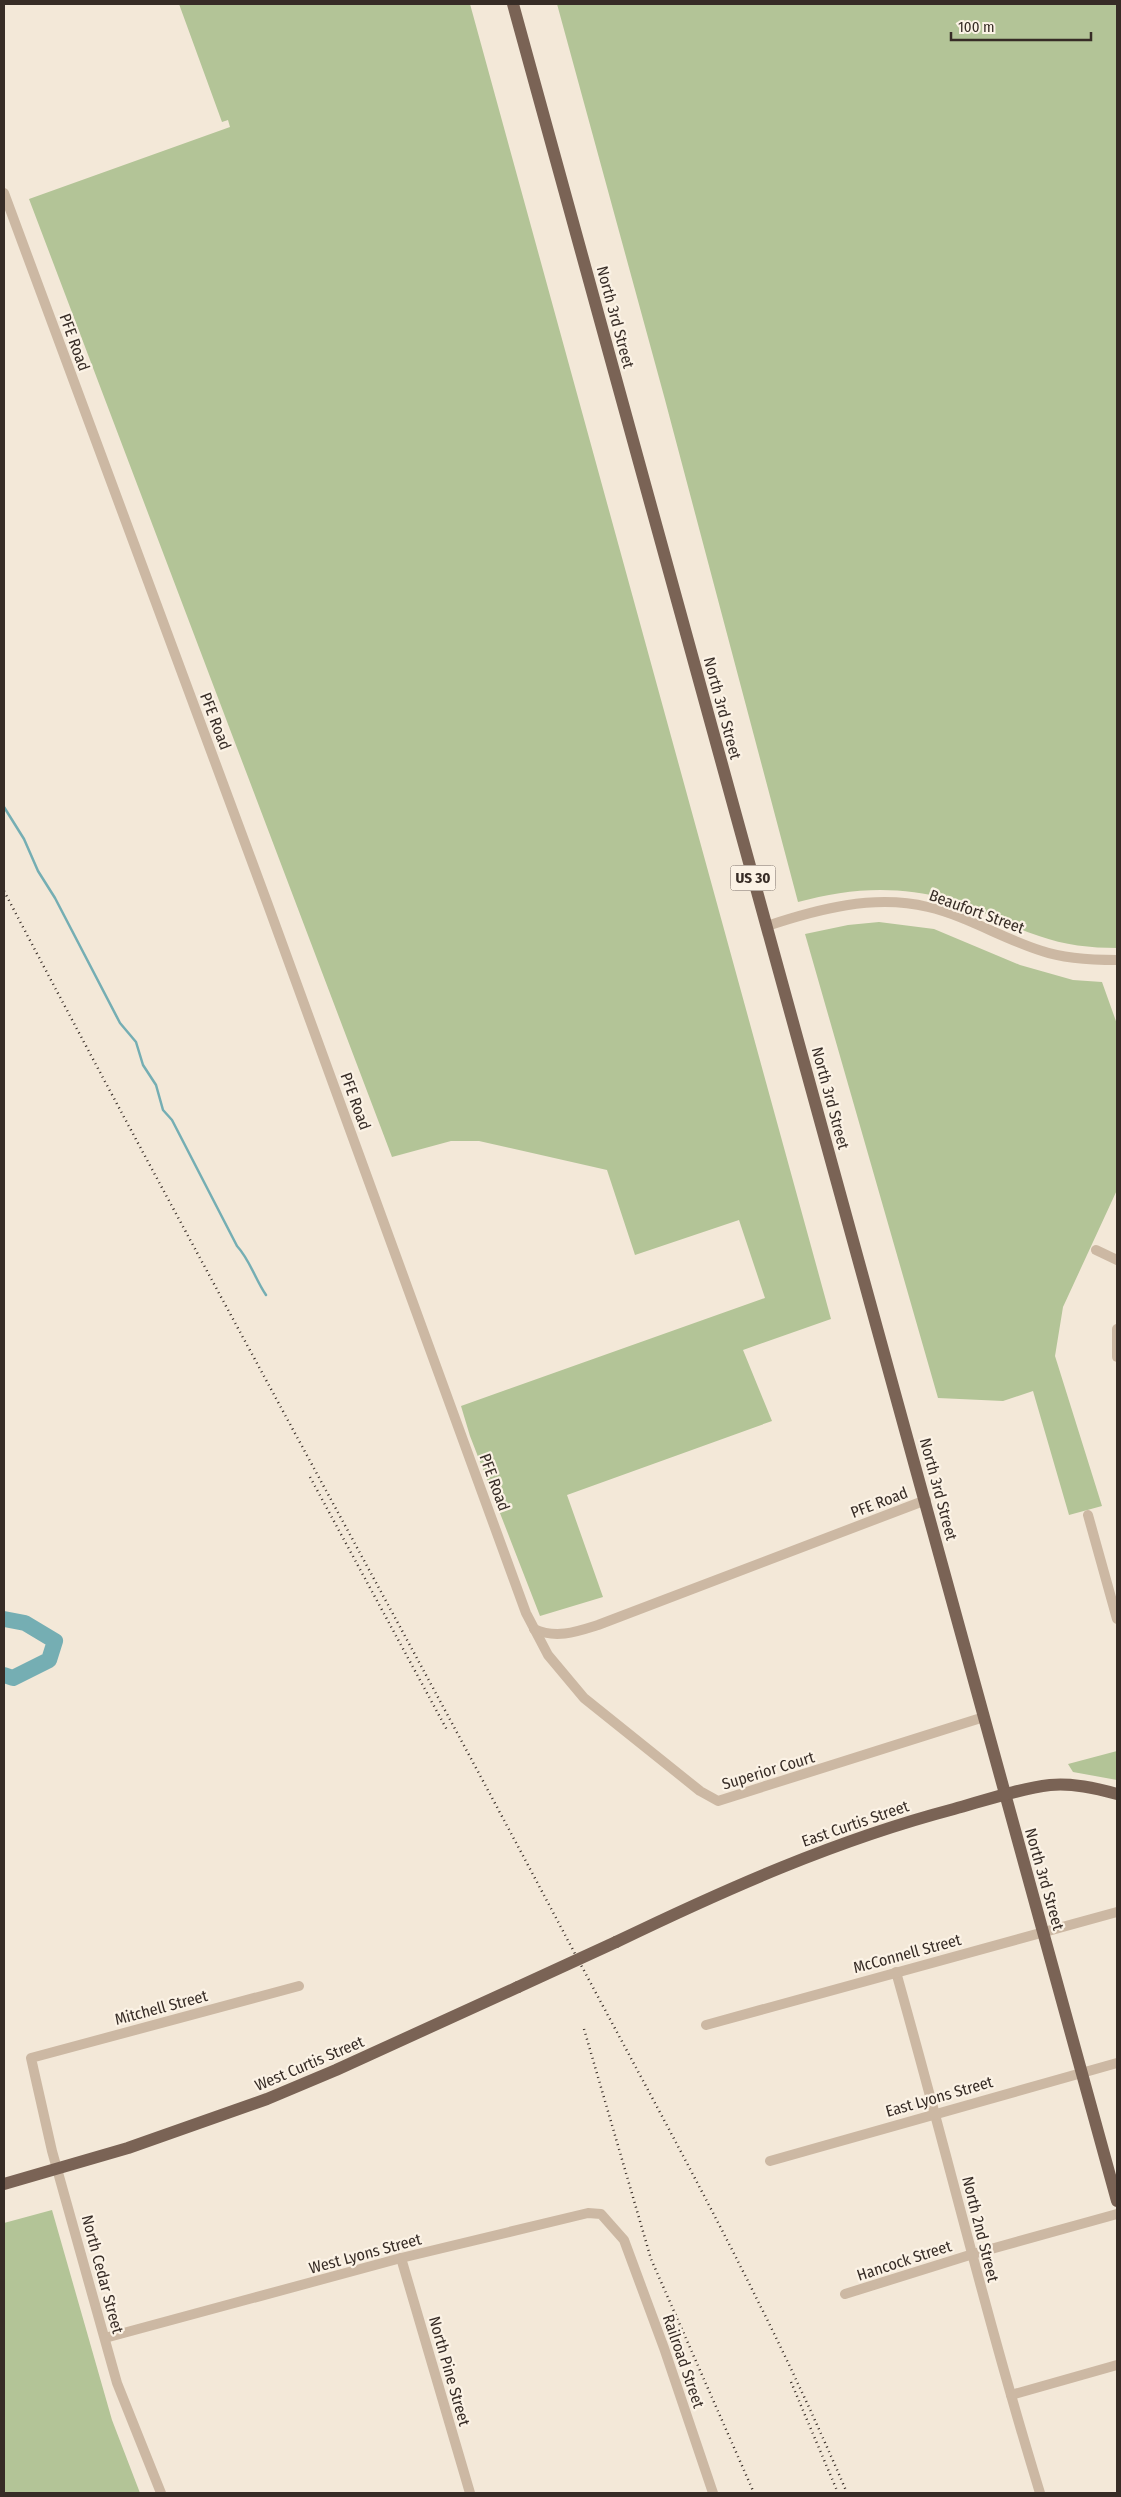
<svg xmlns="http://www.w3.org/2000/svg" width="1121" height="2497" font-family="'Fira Sans Condensed',sans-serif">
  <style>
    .green { fill: #b3c497 }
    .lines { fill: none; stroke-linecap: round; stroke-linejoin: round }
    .stream { stroke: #75aeb3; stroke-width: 2.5 }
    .river { stroke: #75aeb3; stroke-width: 16 }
    .minor { stroke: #ccb8a3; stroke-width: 10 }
    .major { stroke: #7a6355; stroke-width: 12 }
    .rail { stroke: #372c26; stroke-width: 2.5; stroke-dasharray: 1 4; stroke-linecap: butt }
    .major-bridge { stroke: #7a6355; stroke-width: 12 }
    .labels { text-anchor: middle; stroke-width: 4.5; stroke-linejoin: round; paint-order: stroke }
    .shield { fill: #fbf2e5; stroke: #72675f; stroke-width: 1 }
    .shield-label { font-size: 15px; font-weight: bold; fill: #372c26 }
    .street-label { font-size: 16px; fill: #372c26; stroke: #fbf2e5 }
  </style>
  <rect width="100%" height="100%" fill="#f3e8d8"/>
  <g class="green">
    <polygon points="179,4 470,4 831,1319 743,1350 772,1421 567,1495 603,1597 540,1616 470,1436 461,1406 765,1298 739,1220 635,1255 607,1170 479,1141 451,1141 392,1157 29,199 230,127 228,120 222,122"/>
    <path d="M557,4H1117V948C1091,948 1064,945 1039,936C1008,926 979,908 948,899C897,885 848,888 798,902L664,396Z"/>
    <polygon points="879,922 934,929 1020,965 1073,980 1102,982 1117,1024 1117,1190 1063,1307 1055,1356 1102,1506 1069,1515 1033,1391 1003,1401 938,1398 805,934 848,925"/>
    <polygon points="1117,1751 1117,1780 1073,1772 1068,1764"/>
    <polygon points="52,2210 112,2420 140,2493 4,2493 4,2223"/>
  </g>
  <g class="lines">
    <path class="stream" d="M4,807L24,839L38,871L55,898L120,1023L136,1042L143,1065L156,1085L163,1110L172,1120L237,1246C250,1260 255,1279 266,1295"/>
    <polyline class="river" points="4,1619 25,1623 55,1641 49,1660 13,1678 4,1675"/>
    <g class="minor">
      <polyline points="4,193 268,905 526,1613 548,1655 584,1698 700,1791 718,1801 984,1717"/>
      <path d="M767,926C818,909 874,894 928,907C967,916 1003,939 1042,951C1065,959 1092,960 1117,960"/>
      <polyline points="1096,1250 1117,1260"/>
      <polyline points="1117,1329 1117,1357"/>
      <polyline points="1088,1515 1117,1619"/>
      <path d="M534,1629C556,1639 576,1632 598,1625L926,1500"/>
      <path d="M896,1972C945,2145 987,2321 1040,2493"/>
      <polyline points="706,2025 1117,1912"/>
      <polyline points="770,2161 1117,2063"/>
      <polyline points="401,2258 470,2493"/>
      <polyline points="845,2294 973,2254 1117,2214"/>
      <polyline points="105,2338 401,2258 588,2213 601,2214 624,2240 664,2348 713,2493"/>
      <polyline points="1011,2395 1117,2365"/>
      <polyline points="161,2493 117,2383 52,2151 31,2058 299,1986"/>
    </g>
    <g class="major">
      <polyline points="513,4 1117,2201"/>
      <path d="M616,1942C726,1889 836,1840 954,1809C986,1800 1018,1789 1050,1785C1073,1783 1095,1788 1117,1794"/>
      <polyline points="4,2184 128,2148 267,2099 336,2070 518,1987"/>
    </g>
    <g class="rail">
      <path d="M4,891C187,1240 380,1585 564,1933C662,2118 765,2300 847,2493"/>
      <polyline points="310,1477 447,1730"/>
      <polyline points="584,2029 651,2259 754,2493"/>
      <polyline points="791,2382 838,2493"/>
    </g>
    <polyline class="major-bridge" points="518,1987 616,1942"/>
  </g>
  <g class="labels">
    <rect class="shield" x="730.5" y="865.5" width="45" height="25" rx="4"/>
    <g class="shield-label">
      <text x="753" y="883">US 30</text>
    </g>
    <g class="street-label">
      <text transform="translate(616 317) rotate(75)" y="6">North 3rd Street</text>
      <text transform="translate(75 342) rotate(70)" y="6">PFE Road</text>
      <text transform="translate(723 708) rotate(75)" y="6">North 3rd Street</text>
      <text transform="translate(216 721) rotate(69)" y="6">PFE Road</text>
      <text transform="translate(977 911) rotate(20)" y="6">Beaufort Street</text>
      <text transform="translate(831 1098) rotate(75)" y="6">North 3rd Street</text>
      <text transform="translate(356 1101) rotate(70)" y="6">PFE Road</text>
      <text transform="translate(495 1482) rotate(70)" y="6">PFE Road</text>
      <text transform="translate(939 1489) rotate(75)" y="6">North 3rd Street</text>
      <text transform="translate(879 1502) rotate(-21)" y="6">PFE Road</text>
      <text transform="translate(768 1770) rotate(-17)" y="6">Superior Court</text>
      <text transform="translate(855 1823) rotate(-19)" y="6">East Curtis Street</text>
      <text transform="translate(1045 1879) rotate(74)" y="6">North 3rd Street</text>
      <text transform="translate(907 1953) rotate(-15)" y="6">McConnell Street</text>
      <text transform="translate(161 2007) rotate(-15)" y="6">Mitchell Street</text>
      <text transform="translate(309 2063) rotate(-23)" y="6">West Curtis Street</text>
      <text transform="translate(939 2096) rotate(-16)" y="6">East Lyons Street</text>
      <text transform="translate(981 2229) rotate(76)" y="6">North 2nd Street</text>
      <text transform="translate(365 2253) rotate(-15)" y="6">West Lyons Street</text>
      <text transform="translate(904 2260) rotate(-18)" y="6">Hancock Street</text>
      <text transform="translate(103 2274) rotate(75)" y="6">North Cedar Street</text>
      <text transform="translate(684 2361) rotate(71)" y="6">Railroad Street</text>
      <text transform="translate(450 2371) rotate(74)" y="6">North Pine Street</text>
    </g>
  </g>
  <rect width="1121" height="2497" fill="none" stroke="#372c26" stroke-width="10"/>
  <path d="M951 32v8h140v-8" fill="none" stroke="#372c26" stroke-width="2.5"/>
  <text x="958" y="32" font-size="15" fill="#372c26" stroke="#fbf2e5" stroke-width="4" paint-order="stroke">100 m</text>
</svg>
